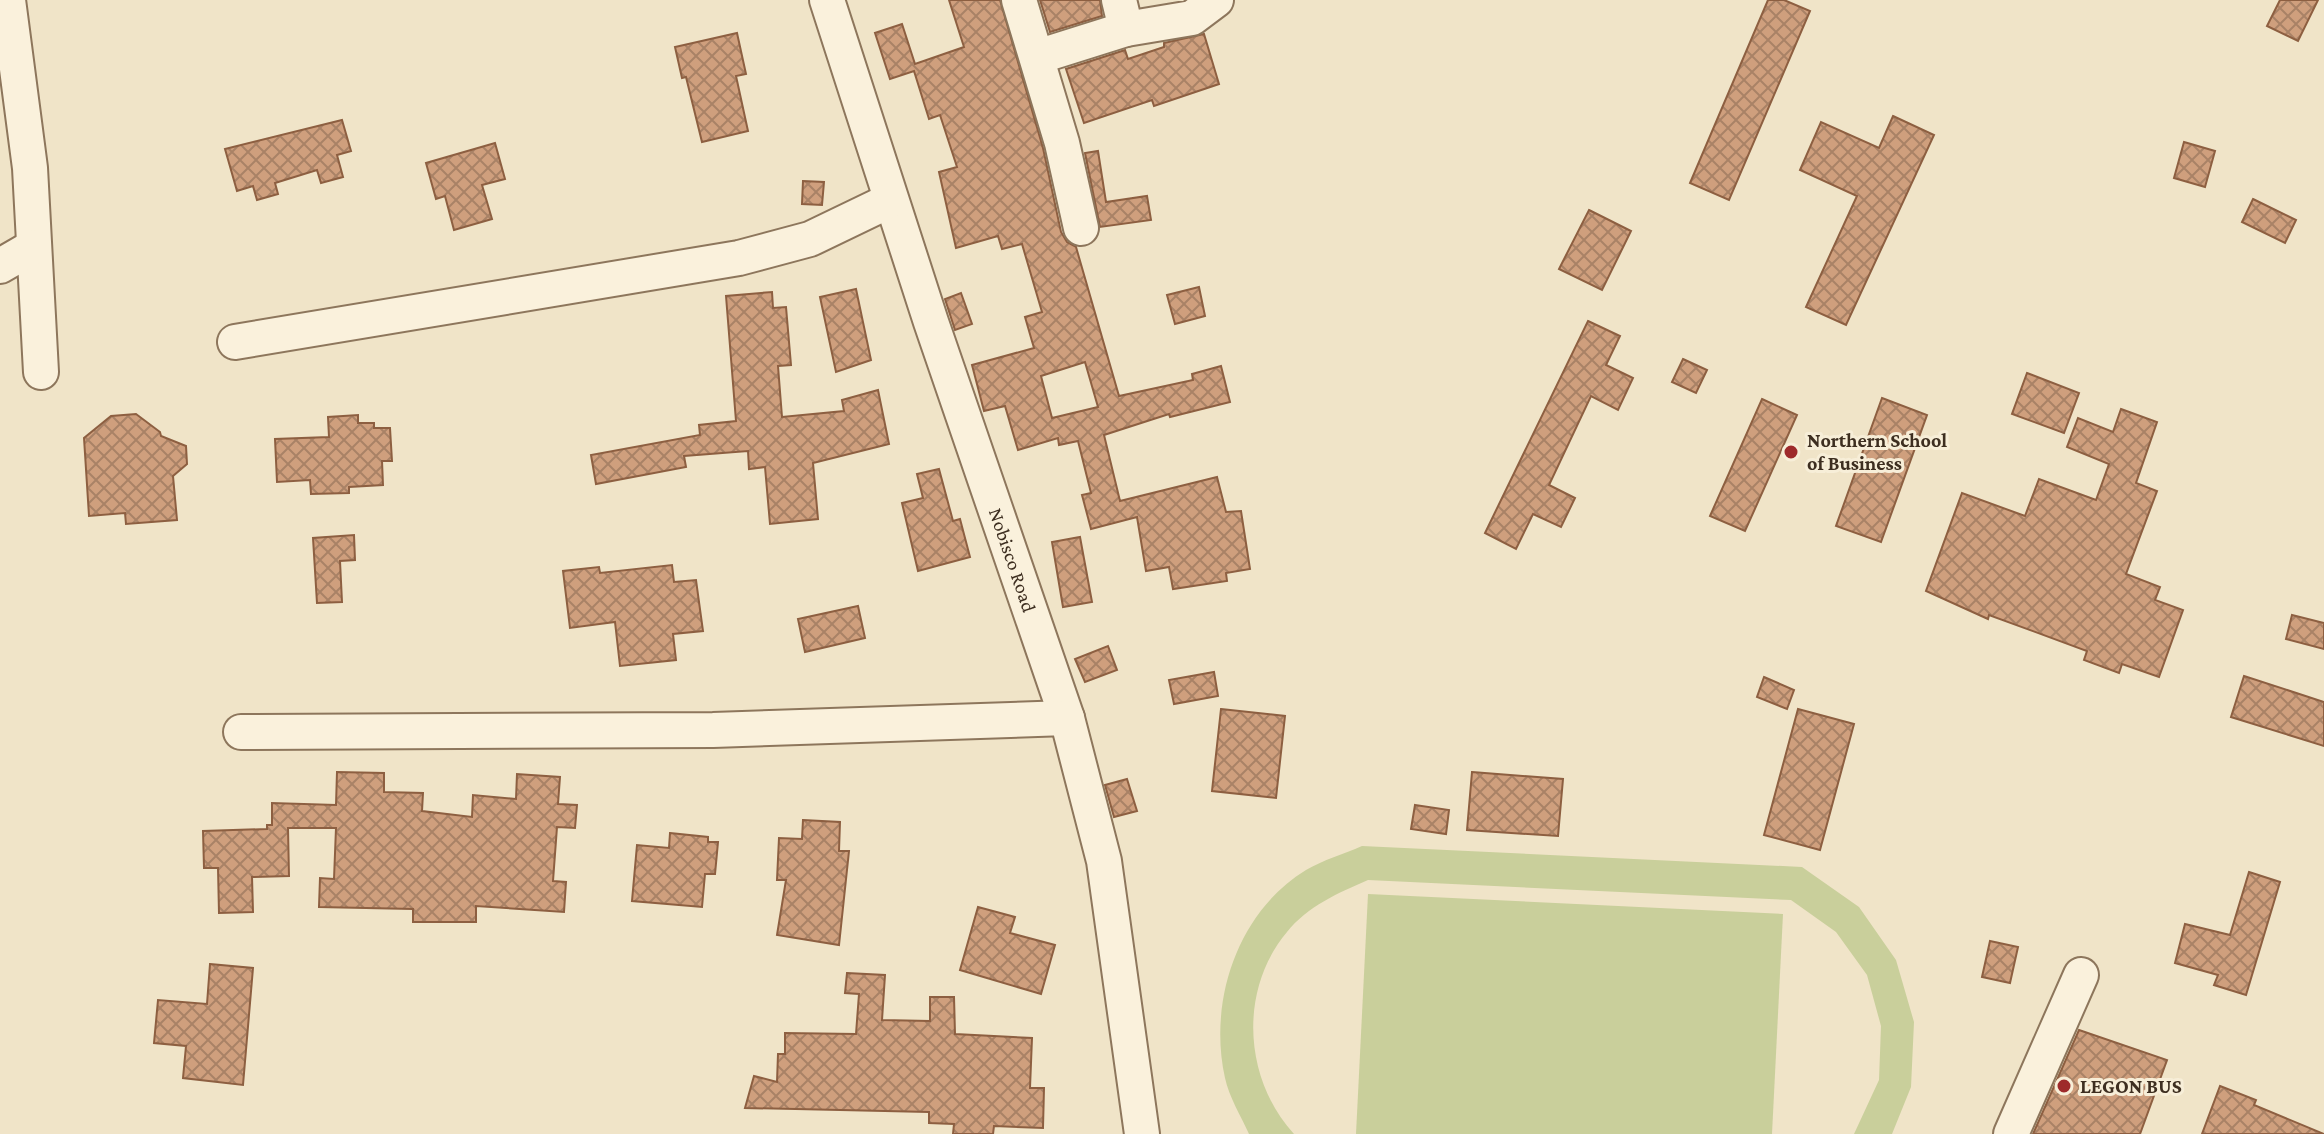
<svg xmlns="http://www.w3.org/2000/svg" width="2324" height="1134" font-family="'Crimson Pro',serif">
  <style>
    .park { fill: #c9cf9b }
    .building { fill: url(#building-cross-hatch); stroke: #8d5f41; stroke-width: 2; fill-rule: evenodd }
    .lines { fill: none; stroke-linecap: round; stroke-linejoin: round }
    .minor-casing { stroke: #8d765c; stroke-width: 38 }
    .minor { stroke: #faf1dc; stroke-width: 34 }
    .poi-dot { fill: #9e2a2b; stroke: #f7eed8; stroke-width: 3 }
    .labels { text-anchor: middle; stroke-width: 6; stroke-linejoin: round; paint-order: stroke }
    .poi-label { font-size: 20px; font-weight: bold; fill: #3d2e20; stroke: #f7eed8; text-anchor: start }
    .street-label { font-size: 20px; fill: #3d2e20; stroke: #f7eed8 }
  </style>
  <defs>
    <pattern id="building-cross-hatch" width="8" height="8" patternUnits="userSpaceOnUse" patternTransform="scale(2)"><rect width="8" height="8" fill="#cf9f7d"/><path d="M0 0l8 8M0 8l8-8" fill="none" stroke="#a98266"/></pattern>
  </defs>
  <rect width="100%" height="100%" fill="#f0e4c8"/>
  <g class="park">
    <path d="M1362,846L1802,867L1859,907L1896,960L1914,1022L1911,1087L1892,1134H1854L1879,1080L1881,1026L1867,975L1836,932L1791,900L1368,880C1338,893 1308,906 1287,932C1238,990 1244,1080 1294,1134H1249C1241,1116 1229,1097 1225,1078C1208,1002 1237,912 1306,870C1323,860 1344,854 1362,846Z"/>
    <polygon points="1368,894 1783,914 1772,1134 1356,1134"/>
  </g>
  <g class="building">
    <path d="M949,0H1000L1043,148L1061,232L1067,242L1076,247L1119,396L1193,380L1192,374L1221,366L1230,402L1170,417L1169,414L1104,435L1120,501L1217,477L1226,512L1241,511L1250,569L1226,573L1227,581L1173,589L1169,567L1146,571L1137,517L1091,529L1082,495L1091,493L1078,441L1059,445L1058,438L1018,450L1005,406L984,411L972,365L1034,348L1025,317L1042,312L1022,244L1002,249L998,236L956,248L939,172L957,167L940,115L929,119L914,71L890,79L875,33L902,24L915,64L964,47ZM1085,362L1098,407L1052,418L1041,376Z"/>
    <polygon points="1040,0 1100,0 1102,16 1050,32"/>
    <polygon points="1768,0 1784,0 1810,11 1729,200 1690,183"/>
    <polygon points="2280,0 2318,0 2298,41 2267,26"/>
    <polygon points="737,33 746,74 736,76 748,131 702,142 686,77 682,78 675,47"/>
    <polygon points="1204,34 1219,84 1154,106 1152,100 1084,123 1066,69 1125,50 1128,59 1164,47 1164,43"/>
    <polygon points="1893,116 1934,135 1846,325 1806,307 1857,196 1800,170 1821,122 1879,148"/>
    <polygon points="342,120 351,151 337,155 343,177 321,183 317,170 275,183 278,194 257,200 253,186 237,191 225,149"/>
    <polygon points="2184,142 2215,151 2205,187 2174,178"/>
    <polygon points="495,143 505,179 482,185 492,219 454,230 445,196 436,199 426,163"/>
    <polygon points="1098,151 1106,202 1147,196 1151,220 1100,227 1085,153"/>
    <polygon points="803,181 824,182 822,205 802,204"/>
    <polygon points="2253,199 2296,220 2285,243 2242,222"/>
    <polygon points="1589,210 1631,231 1602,290 1559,269"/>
    <polygon points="1199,287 1205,316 1175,324 1167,295"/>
    <polygon points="856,289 871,360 836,372 820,297"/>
    <polygon points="772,292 773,308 786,307 791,365 778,366 782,417 844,411 842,400 878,390 889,444 813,463 818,519 770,524 765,467 749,469 748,451 684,456 686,467 596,484 591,455 700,435 699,425 736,421 726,296"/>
    <polygon points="961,293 972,324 955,330 945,299"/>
    <polygon points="1588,321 1620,336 1606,365 1633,378 1618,410 1591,396 1549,485 1575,498 1561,527 1533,514 1516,549 1485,533"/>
    <polygon points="1683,359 1707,370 1696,393 1672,382"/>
    <polygon points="2027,373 2079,393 2064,433 2012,414"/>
    <polygon points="1882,398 1927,415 1881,542 1836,526"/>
    <polygon points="1762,399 1797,415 1745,531 1710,516"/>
    <polygon points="2121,409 2157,422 2136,483 2157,491 2126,574 2160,587 2155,600 2183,610 2159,677 2122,664 2119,673 2084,660 2087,651 1989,615 1988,619 1926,591 1962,493 2025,516 2039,479 2096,500 2109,464 2067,447 2078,418 2113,432"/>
    <polygon points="136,414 160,432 161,436 186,446 187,464 173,476 177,520 126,524 125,513 89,516 84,438 111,416"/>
    <polygon points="358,415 358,423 374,423 374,428 390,428 392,461 382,461 383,485 349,487 349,493 311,494 310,480 277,482 275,439 329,437 328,417"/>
    <polygon points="939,469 953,521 960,519 970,557 918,571 902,503 923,498 917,474"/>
    <polygon points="354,535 355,560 340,561 342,602 317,603 313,538"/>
    <polygon points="1080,537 1092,602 1063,607 1052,542"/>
    <polygon points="672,565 674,582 696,580 703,631 673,634 676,660 620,666 615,622 570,628 563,571 599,567 600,573"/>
    <polygon points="858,606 865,638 805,652 798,619"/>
    <polygon points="2292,615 2324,623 2324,649 2286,639"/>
    <polygon points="1108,646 1117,670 1085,682 1075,659"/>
    <polygon points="1214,672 1218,696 1174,704 1169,680"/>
    <polygon points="2244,676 2324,702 2324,746 2231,717"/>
    <polygon points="1764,677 1794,690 1787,709 1757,697"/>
    <polygon points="1221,709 1285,716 1276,798 1212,791"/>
    <polygon points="1798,709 1854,724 1820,850 1764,835"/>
    <polygon points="337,772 384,773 384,792 423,793 422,811 472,817 473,795 516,799 517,774 560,777 558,804 577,805 575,828 557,827 553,881 566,882 564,912 476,906 476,922 413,922 413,909 319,907 320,878 334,879 336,828 288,828 289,876 252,877 253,912 219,913 218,868 204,868 203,831 267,829 267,825 272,825 272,803 336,805"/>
    <polygon points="1472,772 1563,779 1558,836 1467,830"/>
    <polygon points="1127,779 1137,811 1114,817 1105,785"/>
    <polygon points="1415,805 1449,810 1446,834 1411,829"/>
    <polygon points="803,820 840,822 839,851 849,851 839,945 777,935 786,880 777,880 779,838 802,839"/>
    <polygon points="670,833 708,837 708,842 718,842 715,874 705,874 702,907 632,901 637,845 669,848"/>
    <polygon points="2249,872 2280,882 2246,995 2214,985 2218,975 2175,963 2185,924 2230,935"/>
    <polygon points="978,907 1015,917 1010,933 1055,945 1041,994 960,970"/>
    <polygon points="1990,941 2018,947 2010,983 1982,977"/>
    <polygon points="210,964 253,968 243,1085 183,1078 186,1046 154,1043 158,1000 207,1004"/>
    <polygon points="847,973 885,975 882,1020 930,1021 930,997 954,997 955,1034 1032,1038 1030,1088 1044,1088 1043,1128 994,1126 993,1134 953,1134 954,1124 929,1123 929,1112 745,1108 754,1076 777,1082 778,1054 785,1054 785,1033 856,1034 859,994 845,993"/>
    <polygon points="2079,1030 2167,1060 2140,1134 2033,1134"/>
    <polygon points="2220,1086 2256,1100 2254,1105 2324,1134 2202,1134"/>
  </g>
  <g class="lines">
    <g class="minor-casing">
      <g id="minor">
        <polyline points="8,0 30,168 41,372"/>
        <path id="s1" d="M827,0L931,322L1067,718L1104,861L1142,1134"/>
        <polyline points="1019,0 1062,143 1081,228"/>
        <polyline points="1119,0 1126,29"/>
        <polyline points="1037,57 1126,29 1192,18 1216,0"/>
        <polyline points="0,266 33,247"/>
        <polyline points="235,342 739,258 810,239 891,200"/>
        <polyline points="241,732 713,730 1067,718"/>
        <polyline points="2011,1134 2081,975"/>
      </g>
    </g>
    <use href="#minor" class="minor"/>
  </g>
  <g class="poi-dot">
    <circle cx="1791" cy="452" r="8"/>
    <circle cx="2064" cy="1086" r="8"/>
  </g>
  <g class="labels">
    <g class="poi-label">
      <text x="1807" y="447">Northern School<tspan x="1807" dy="23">of Business</tspan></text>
      <text x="2080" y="1093">LEGON BUS</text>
    </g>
    <g class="street-label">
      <text dy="7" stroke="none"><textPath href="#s1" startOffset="590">Nobisco Road</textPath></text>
    </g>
  </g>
</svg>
